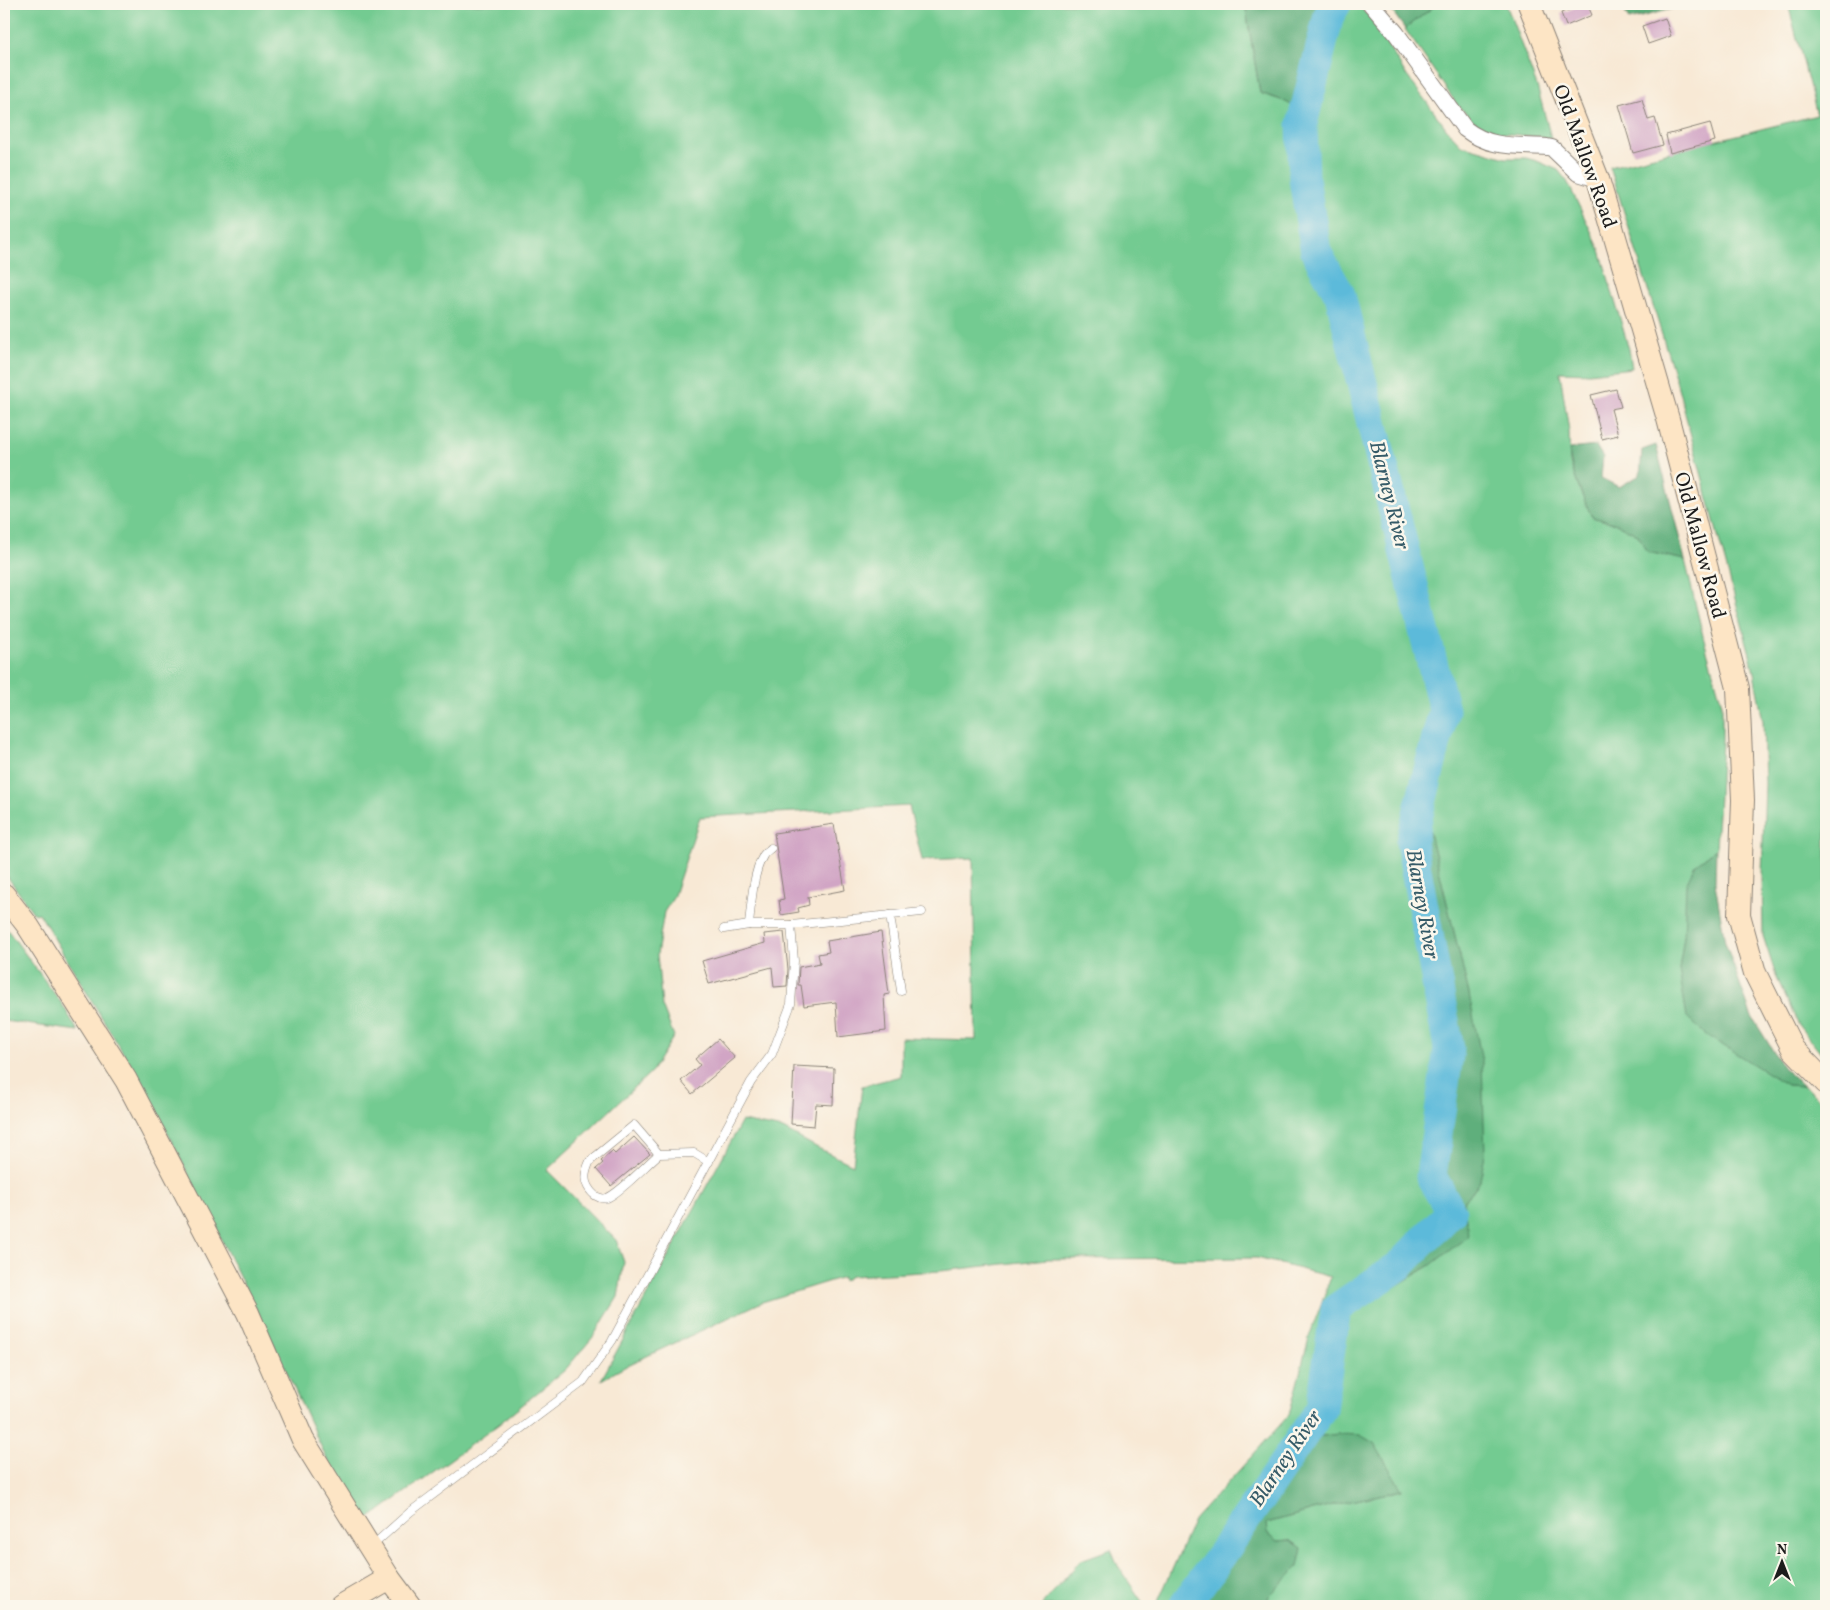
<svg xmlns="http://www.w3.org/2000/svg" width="1830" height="1610" font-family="Vollkorn,serif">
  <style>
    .green { fill: #73cb91; stroke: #487456 }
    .forest { fill: #5eaf7b; stroke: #3d664c }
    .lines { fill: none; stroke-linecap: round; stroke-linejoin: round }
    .river { stroke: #5bbada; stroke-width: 31 }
    .building { fill: #d1a5c5 }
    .lane-casing { stroke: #8a8278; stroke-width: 9 }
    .street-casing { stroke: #8a8278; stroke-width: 18 }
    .secondary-casing { stroke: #8a8278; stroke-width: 24 }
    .lane { stroke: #fff; stroke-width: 8 }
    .street { stroke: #fff; stroke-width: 16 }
    .secondary { stroke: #fde5c5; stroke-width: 22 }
    .labels { text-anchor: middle; stroke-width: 5; stroke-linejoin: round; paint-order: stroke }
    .street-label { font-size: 20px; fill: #1c1c1c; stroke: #fbf7ec }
    .water-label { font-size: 21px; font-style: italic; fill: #355b68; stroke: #fbf7ec }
  </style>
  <rect width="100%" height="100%" fill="#fbf7ec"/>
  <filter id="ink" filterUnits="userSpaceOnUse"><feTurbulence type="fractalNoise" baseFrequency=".02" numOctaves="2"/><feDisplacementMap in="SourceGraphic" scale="10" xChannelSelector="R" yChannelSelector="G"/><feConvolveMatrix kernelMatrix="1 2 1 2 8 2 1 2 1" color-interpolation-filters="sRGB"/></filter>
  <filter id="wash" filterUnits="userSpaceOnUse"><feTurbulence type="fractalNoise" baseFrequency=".0096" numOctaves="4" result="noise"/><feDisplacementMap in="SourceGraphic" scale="20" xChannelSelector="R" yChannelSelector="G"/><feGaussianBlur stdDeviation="1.12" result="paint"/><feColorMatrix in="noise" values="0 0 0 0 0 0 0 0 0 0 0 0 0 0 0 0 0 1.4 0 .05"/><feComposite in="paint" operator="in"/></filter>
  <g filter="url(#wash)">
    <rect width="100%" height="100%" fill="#f8e9d5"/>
    <g class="green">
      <polygon points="4,4 1245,4 1260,93 1284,101 1305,112 1304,179 1316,251 1321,243 1317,226 1312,128 1328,58 1346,4 1356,4 1370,17 1407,76 1449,132 1461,145 1506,158 1526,158 1537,161 1558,170 1567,181 1600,250 1629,349 1632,368 1589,373 1560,372 1569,431 1570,462 1580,491 1592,517 1617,524 1638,535 1648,552 1685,560 1704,640 1722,704 1722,741 1716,849 1695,865 1679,970 1787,1085 1804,1086 1826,1106 1826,1606 1265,1606 1269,1596 1281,1584 1290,1540 1278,1541 1268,1533 1267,1523 1324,1507 1402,1490 1385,1463 1338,1434 1307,1438 1324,1409 1338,1314 1344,1317 1431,1265 1464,1202 1480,1181 1469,994 1429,829 1420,824 1439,734 1435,746 1426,748 1405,834 1411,876 1442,1050 1424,1173 1447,1211 1398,1262 1328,1307 1312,1406 1242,1512 1174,1606 1156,1606 1194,1520 1289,1415 1310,1334 1331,1277 1257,1258 1048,1259 941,1271 851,1276 843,1281 843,1277 762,1302 630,1364 601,1380 742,1121 783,1129 818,1148 853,1165 862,1086 901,1076 901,1038 976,1040 973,858 922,860 909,806 700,817 673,898 664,912 657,955 662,1006 674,1036 652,1071 547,1170 616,1240 624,1262 618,1297 593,1337 565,1370 499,1424 363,1523 325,1455 274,1345 149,1096 39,913 34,914 4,872"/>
      <polygon points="1437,4 1506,4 1537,86 1551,138 1500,133 1482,128 1458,106 1405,29"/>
      <polygon points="1788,4 1826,4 1826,1060 1799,1026 1776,976 1763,936 1762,874 1765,784 1763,721 1751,658 1676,380 1610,167 1817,115"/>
      <polygon points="4,925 62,1004 78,1031 4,1021"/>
      <polygon points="1111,1549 1118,1566 1145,1606 1041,1606 1081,1560"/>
    </g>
    <g class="forest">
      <polygon points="1245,4 1336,4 1329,15 1305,112 1284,101 1260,93"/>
      <polygon points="1387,4 1437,4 1405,29"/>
      <polygon points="1621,4 1691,4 1629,20"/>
      <path d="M1656,445L1685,560L1648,552L1638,535L1617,524L1592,517C1582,495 1571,473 1569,449L1596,446L1603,457L1601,478L1619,487L1640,475L1642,450Z"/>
      <polygon points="1420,824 1429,829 1469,994 1482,1062 1485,1154 1480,1181 1464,1202 1468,1236 1431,1265 1344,1317 1338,1314 1412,1260 1457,1213 1436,1174 1456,1049 1414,842"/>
      <polygon points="1716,849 1715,883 1725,942 1751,1015 1783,1067 1804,1086 1787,1085 1706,1035 1687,1017 1679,970 1684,936 1686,884 1695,865"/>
      <polygon points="1338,1434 1360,1435 1374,1443 1402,1490 1324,1507 1267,1523 1268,1533 1278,1541 1290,1540 1302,1548 1298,1567 1269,1596 1265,1606 1190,1606 1244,1531 1307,1438"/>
    </g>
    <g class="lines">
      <polyline class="river" points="1184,1606 1222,1554 1321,1409 1336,1309 1399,1266 1451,1212 1431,1176 1449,1048 1411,842 1444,710 1340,295 1316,252 1304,179 1302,124 1329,15 1336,4"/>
    </g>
    <g id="blocks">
      <g class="building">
        <polygon points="1584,4 1587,4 1592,15 1566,26 1561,13"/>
        <polygon points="1665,18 1671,36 1648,44 1642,26"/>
        <polygon points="1642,99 1648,120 1655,118 1663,145 1633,153 1619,105"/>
        <polygon points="1710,123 1715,141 1670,153 1666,135"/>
        <polygon points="1616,389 1621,407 1611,409 1618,435 1602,439 1591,395"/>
        <polygon points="834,824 845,890 808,897 809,905 798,908 799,912 781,915 779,900 784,899 774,833"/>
        <polygon points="784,932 788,969 787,986 774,987 772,967 709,984 702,961 765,943 764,934"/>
        <polygon points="881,932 889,994 884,995 886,1031 838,1037 836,1002 804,1006 801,985 798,985 799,967 820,963 818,954 829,952 827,941"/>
        <polygon points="718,1039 735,1058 692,1094 681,1081 700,1065 695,1059"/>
        <polygon points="794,1066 834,1068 833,1105 816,1104 814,1126 791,1124"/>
        <polygon points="634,1137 650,1154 611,1186 596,1169 603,1163 601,1161 612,1151 615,1154"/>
      </g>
    </g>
  </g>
  <g filter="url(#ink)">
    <use href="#blocks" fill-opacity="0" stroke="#8a8278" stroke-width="1"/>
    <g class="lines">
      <g class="lane-casing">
        <g id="lane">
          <polyline points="890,915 901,991"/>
          <path d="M749,925C751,906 753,872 763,856C764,853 769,850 771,848"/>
          <polyline points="724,929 749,925 791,925 922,912"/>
          <path d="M659,1154L634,1125L590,1161C586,1170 583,1178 588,1187C592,1194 599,1200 607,1198C620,1193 647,1164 659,1154L694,1153L709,1162"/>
          <polyline points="372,1546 410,1512 583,1382 612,1341 751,1082 772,1054 791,1004 794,961 791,925"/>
        </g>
      </g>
      <g class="street-casing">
        <path id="street" d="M1371,4L1396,33L1465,129C1491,149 1515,145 1547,147L1552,148L1578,173L1598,179"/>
      </g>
      <g class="secondary-casing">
        <g id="secondary">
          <polyline points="1529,4 1598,179 1668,419 1738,688 1743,800 1739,915 1755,973 1793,1049 1826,1083"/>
          <polyline points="4,895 28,926 126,1080 248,1313 303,1440 389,1578 410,1606"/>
          <polyline points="341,1606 389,1578"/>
        </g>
      </g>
      <use href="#lane" class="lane"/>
      <use href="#street" class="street"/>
      <use href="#secondary" class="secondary"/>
    </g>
  </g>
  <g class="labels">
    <g class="street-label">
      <text transform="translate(1586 156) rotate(70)" y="7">Old Mallow Road</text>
      <text transform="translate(1701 545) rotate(75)" y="7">Old Mallow Road</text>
    </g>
    <g class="water-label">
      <text transform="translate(1390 495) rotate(76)" y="7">Blarney River</text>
      <text transform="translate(1423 904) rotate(80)" y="7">Blarney River</text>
      <text transform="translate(1285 1458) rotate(-56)" y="7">Blarney River</text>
    </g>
  </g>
  <rect width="1830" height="1610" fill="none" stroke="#fbf7ec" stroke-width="20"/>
  <g transform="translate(1782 1562)" stroke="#fbf7ec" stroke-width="4" paint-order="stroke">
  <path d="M0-4L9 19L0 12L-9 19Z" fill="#1c1c1c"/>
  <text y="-8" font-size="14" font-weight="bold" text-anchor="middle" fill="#1c1c1c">N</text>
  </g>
</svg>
